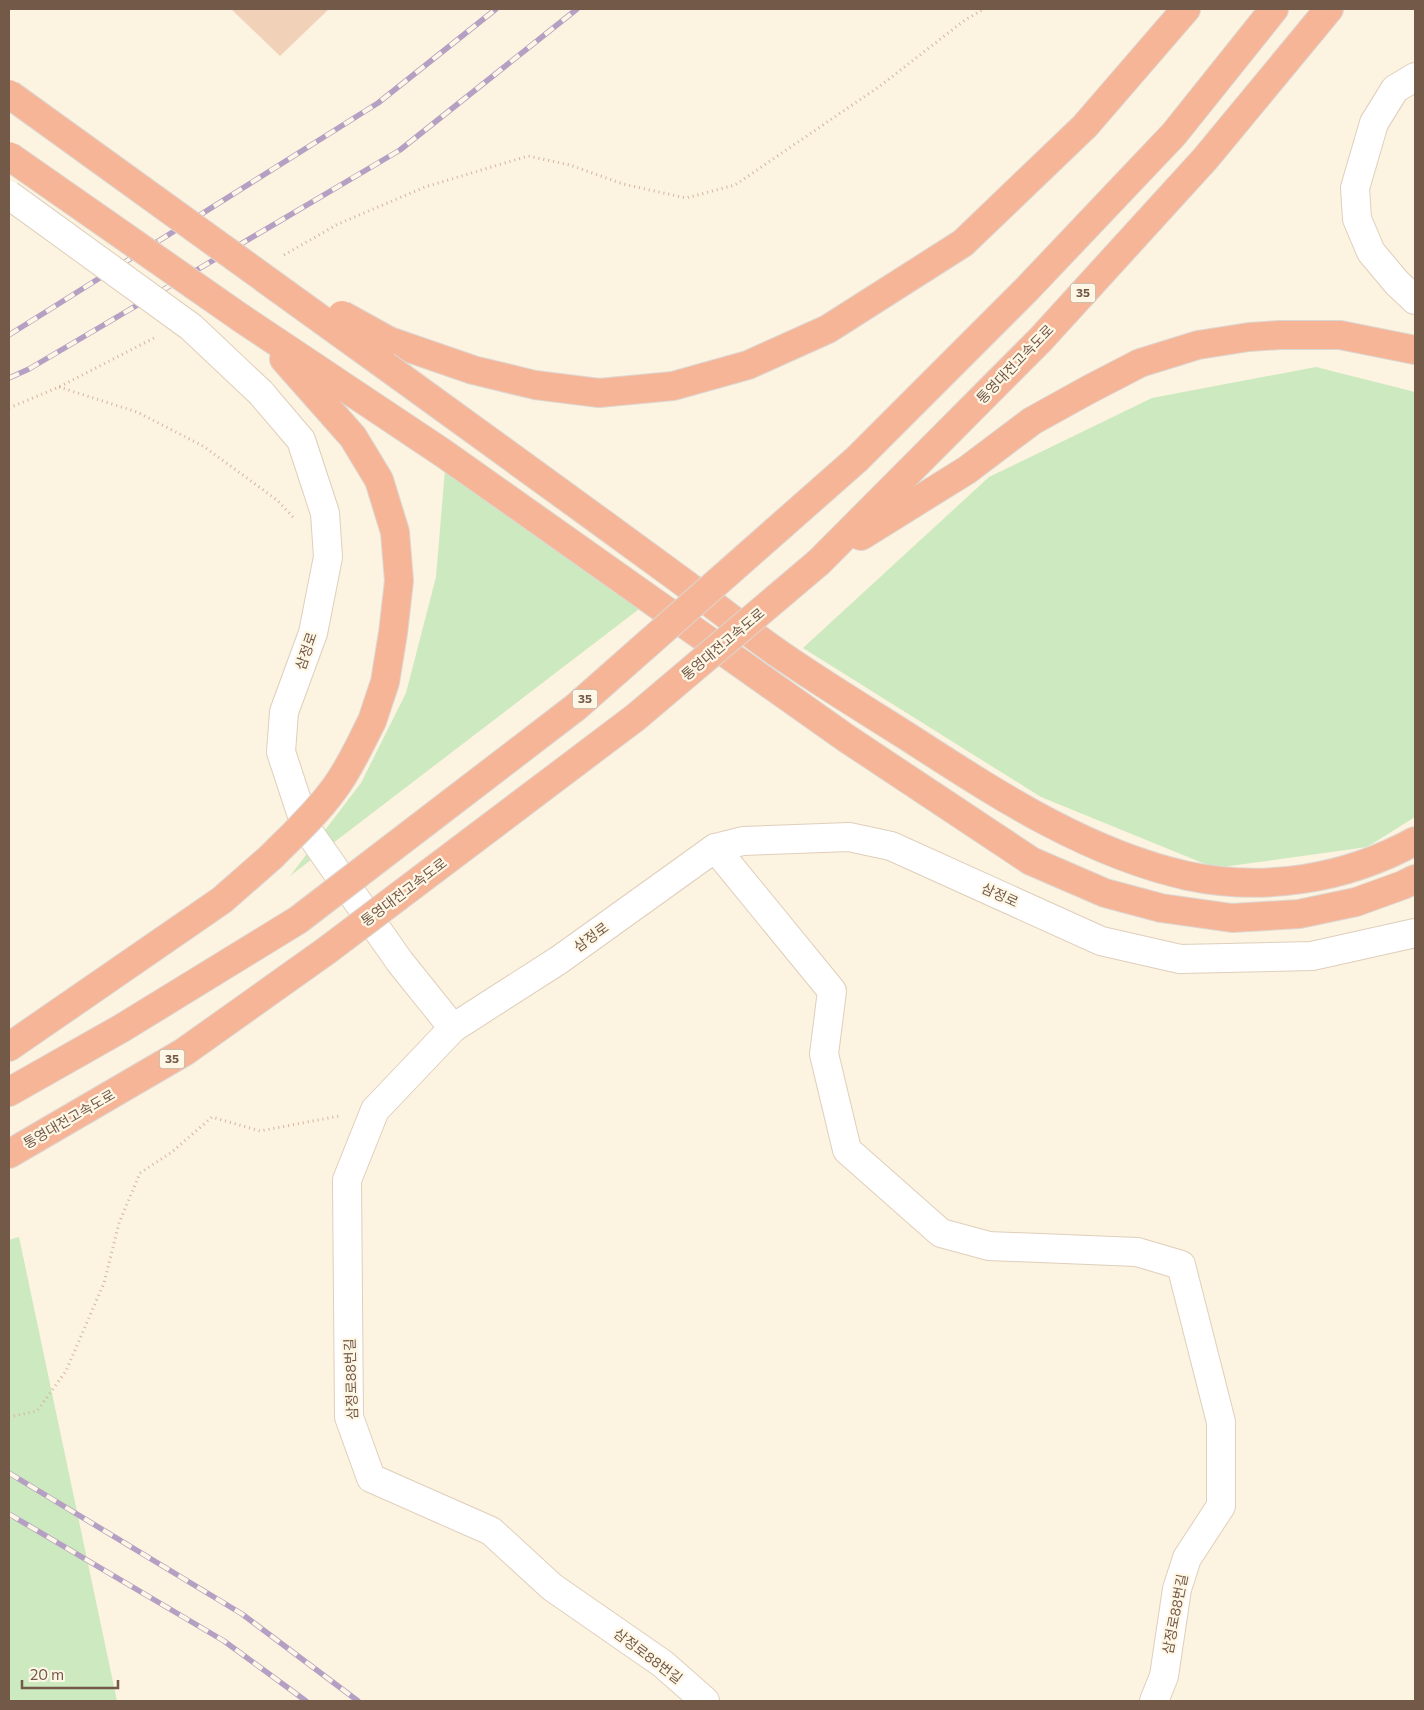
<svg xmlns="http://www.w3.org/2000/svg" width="1424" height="1710" font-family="Commissioner,'Noto Sans KR',sans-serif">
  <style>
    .green { fill: #cde9bf }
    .building { fill: #f1d2b8 }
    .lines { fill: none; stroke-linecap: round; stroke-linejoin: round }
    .minor-casing { stroke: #dfcfbc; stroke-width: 30 }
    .highway-casing { stroke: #ddd7d3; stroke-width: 30 }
    .path { stroke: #d5b59c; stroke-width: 3; stroke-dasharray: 1 4; stroke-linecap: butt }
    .minor { stroke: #fff; stroke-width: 28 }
    .highway { stroke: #f6b597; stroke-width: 28 }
    .rail-casing { stroke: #b5a0c4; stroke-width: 5.5 }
    .rail { stroke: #fff7e6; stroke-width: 4; stroke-dasharray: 11; stroke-linecap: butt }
    .minor-bridge-casing { stroke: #dfcfbc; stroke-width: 30; stroke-linecap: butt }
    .highway-bridge-casing { stroke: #ddd7d3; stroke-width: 30; stroke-linecap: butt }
    .minor-bridge { stroke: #fff; stroke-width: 28 }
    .highway-bridge { stroke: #f6b597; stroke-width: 28 }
    .labels { text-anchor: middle; stroke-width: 4.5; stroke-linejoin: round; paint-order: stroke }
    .shield { fill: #fff7e6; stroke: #9c8877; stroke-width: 1 }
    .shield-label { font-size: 12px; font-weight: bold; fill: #725948 }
    .street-label { font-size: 14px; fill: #725948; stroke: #fff7e6 }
  </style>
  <rect width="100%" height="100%" fill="#fcf3e0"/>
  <g class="green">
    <polygon points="1316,367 1415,392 1415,817 1367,847 1215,868 1041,797 803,648 989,477 1152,398"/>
    <polygon points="446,458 643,606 290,876 361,783 406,693 436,577"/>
    <polygon points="19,1237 117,1701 9,1701 9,1240"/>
  </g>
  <polygon class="building" points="231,9 329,9 280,56"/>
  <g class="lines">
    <g class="minor-casing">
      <g id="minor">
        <polyline points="1415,77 1395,89 1374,123 1355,188 1357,219 1371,252 1397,283 1415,300"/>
        <polyline points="261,393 301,440 325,513 328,557 313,633 284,712 281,752 306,828 400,962 453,1028"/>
        <polyline points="715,848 832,991 824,1054 847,1150 941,1233 989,1246 1137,1252 1181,1265 1221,1422 1221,1506 1187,1558 1177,1589 1164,1676 1154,1701"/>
        <polyline points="705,1701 663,1664 552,1587 491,1531 371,1478 349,1417 347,1180 375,1110 453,1028 559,960 715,848 743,841 849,837 891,846 1101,941 1180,959 1312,956 1415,933"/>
      </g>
    </g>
    <g class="highway-casing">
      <g id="highway">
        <polyline points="241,318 443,453 846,738 1031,861 1105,893 1161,908 1232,918 1299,914 1356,902 1403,885 1415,879"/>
        <polyline points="389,341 473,370 535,385 599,393 673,386 748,365 828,329 963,243 1085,126 1186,9"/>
        <polyline points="284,359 353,437 379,480 395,532 399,581 393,633 385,682 372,721"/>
        <path d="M401,377C492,443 582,508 672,574C712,603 750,635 791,662C828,687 867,711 905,735C992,791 1084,853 1188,876C1265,892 1346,879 1415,841"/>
        <polyline points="857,459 1026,290 1174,134 1274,9"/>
        <polyline points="861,536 967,470 1032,421 1088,390 1140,363 1198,345 1249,337 1280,335 1340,335 1415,350"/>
        <polyline points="819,562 1041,339 1205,159 1329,9"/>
        <polyline points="9,1047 222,900 271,857"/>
        <polyline points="9,1092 122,1028 298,920"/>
        <polyline points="9,1154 184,1052 326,951"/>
      </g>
    </g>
    <g class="path">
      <polyline points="284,255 338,224 425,187 528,156 570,165 623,184 686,198 735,185 880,86 965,20 984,9"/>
      <polyline points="59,387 137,412 203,446 277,500 293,517"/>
      <polyline points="9,408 59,387 154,338"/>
      <polyline points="9,1417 37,1411 66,1371 104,1283 119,1223 140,1173 172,1152 212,1117 260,1131 339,1116"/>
    </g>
    <use href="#minor" class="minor"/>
    <use href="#highway" class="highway"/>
    <g class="rail-casing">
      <g id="rail">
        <polyline points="9,335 378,103 496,9"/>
        <polyline points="9,378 29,369 400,150 577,9"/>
        <polyline points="9,1473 242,1614 358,1701"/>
        <polyline points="9,1514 224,1641 306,1701"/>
      </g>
    </g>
    <use href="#rail" class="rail"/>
    <g class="minor-bridge-casing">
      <polyline id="minor-bridge" points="9,195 191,327 261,393"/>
    </g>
    <g class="highway-bridge-casing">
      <g id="highway-bridge">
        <polyline points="9,94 401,377"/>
        <polyline points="9,156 241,318"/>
        <polyline points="342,315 389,341"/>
        <path d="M271,857C293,835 316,814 334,789C350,768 360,744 372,721"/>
        <polyline points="298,920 576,707 857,459"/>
        <polyline points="326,951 636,717 819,562"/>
      </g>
    </g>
    <use href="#minor-bridge" class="minor-bridge"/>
    <use href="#highway-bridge" class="highway-bridge"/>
  </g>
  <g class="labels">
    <g class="shield">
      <rect x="1070.5" y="283.5" width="25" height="19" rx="4"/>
      <rect x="572.5" y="689.5" width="25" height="19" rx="4"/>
      <rect x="159.5" y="1049.5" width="25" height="19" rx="4"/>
    </g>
    <g class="shield-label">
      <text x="1083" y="297">35</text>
      <text x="585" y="703">35</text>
      <text x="172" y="1063">35</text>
    </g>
    <g class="street-label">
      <text transform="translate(1015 364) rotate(-46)" y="5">통영대전고속도로</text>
      <text transform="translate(723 644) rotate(-40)" y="5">통영대전고속도로</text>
      <text transform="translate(306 651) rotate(-71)" y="5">삼정로</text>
      <text transform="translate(404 892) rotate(-37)" y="5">통영대전고속도로</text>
      <text transform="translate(1000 895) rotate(24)" y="5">삼정로</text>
      <text transform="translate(591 937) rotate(-36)" y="5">삼정로</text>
      <text transform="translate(69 1119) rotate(-30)" y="5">통영대전고속도로</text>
      <text transform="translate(351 1379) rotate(-92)" y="5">삼정로88번길</text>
      <text transform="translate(1175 1614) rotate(-79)" y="5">삼정로88번길</text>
      <text transform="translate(648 1656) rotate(37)" y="5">삼정로88번길</text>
    </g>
  </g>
  <rect width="1424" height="1710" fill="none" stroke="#725948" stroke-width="20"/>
  <path d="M22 1680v8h96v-8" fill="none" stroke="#725948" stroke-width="2.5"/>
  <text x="30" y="1680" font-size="15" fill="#725948" stroke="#fff7e6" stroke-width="4" paint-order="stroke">20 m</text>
</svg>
